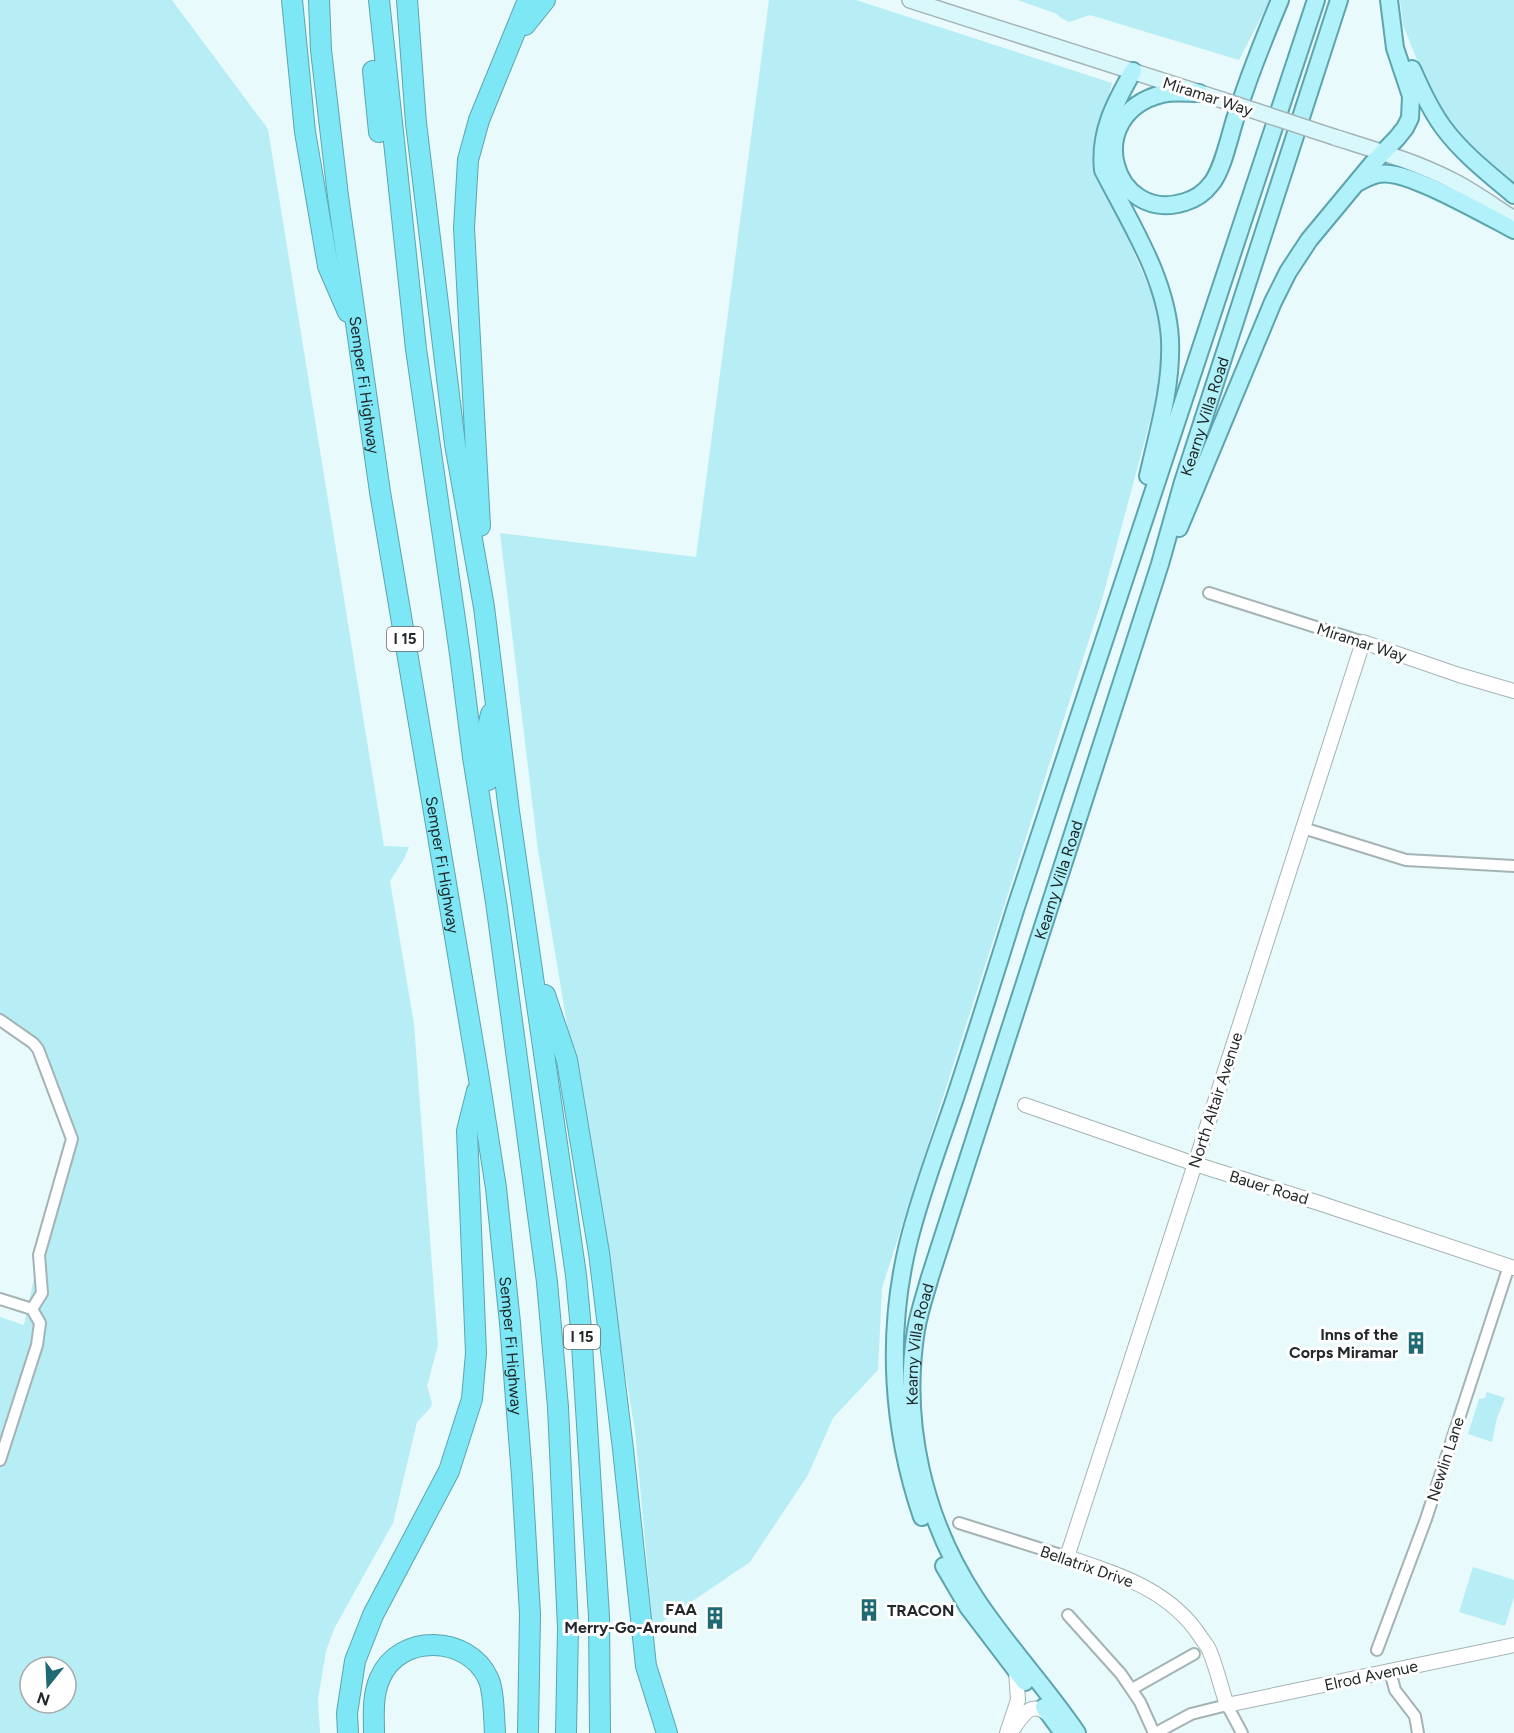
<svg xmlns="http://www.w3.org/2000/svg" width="1514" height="1733" font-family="Figtree,sans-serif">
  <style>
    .green { fill: #b7edf4; fill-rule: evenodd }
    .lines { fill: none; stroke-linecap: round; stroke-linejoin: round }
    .minor-casing { stroke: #a4b3b5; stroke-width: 14 }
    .tertiary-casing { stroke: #a4b3b5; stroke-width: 16 }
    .secondary-casing { stroke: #a4b3b5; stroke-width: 18 }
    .primary-casing { stroke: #5da4ae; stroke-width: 20 }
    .motorway-casing { stroke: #5da4ae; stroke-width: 22 }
    .minor { stroke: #fff; stroke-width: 10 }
    .tertiary { stroke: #fff; stroke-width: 14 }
    .secondary { stroke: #d8f8fc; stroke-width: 15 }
    .primary { stroke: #b1f1f9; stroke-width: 16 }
    .motorway { stroke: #7de7f5; stroke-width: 20 }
    .secondary-bridge-casing { stroke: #a4b3b5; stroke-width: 18; stroke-linecap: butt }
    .secondary-bridge { stroke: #d8f8fc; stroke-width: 15 }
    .labels { text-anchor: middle; stroke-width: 6; stroke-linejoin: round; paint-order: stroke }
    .shield { fill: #fff; stroke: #646869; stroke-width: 1.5 }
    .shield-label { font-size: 15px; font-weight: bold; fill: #222829 }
    .street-label { font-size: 16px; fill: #222829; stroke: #fff }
    .poi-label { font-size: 16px; font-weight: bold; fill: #222829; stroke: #fff; text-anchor: end }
  </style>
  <rect width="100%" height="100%" fill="#e9fafc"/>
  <g class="green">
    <path d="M0,0H172L268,129L384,846L409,847L404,859L390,881L414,1024L438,1345L427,1386L432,1403L431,1407L417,1422L393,1523L334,1629L326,1651L318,1699L320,1733H0V1317L24,1325L39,1255L72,1139L38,1049L0,1020ZM30,1667H66V1703H30Z"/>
    <polygon points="769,0 856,0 1112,83 1093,158 1160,313 1161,380 1103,596 882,1288 878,1370 833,1418 808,1475 750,1562 653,1628 635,1431 538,851 500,533 696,557"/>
    <polygon points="1018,0 1270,0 1239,60 1090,15 1069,22 1061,18 1057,14"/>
    <polygon points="1400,0 1514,0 1514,190 1473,154 1438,112 1403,25"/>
    <polygon points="1487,1392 1505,1398 1497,1418 1492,1442 1468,1434 1479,1399 1485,1398"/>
    <polygon points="1473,1567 1514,1580 1514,1597 1505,1626 1459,1612"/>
  </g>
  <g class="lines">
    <g class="minor-casing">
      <g id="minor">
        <polyline points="1209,593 1363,642"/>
        <polyline points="1303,828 1406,860 1514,866"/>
        <polyline points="0,1020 33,1043 38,1049 72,1139 39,1255 42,1293 32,1309"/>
        <polyline points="0,1299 32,1309 40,1323 37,1345 0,1460"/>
        <polyline points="959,1523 1067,1557"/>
        <polyline points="1068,1615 1121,1674 1140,1702 1154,1733"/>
        <polyline points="1377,1650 1426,1519 1509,1266"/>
        <polyline points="1390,1671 1395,1690 1415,1716 1418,1733"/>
        <polyline points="1132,1689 1194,1654"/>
        <polyline points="1156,1733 1191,1714 1227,1705 1242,1733"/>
      </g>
    </g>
    <g class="tertiary-casing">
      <g id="tertiary">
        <path d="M1514,691L1459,675L1363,642L1195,1164L1067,1557C1117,1574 1169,1589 1200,1636C1203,1641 1208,1646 1210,1652C1217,1669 1221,1688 1227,1705L1514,1645"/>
        <polyline points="1025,1105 1195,1164 1319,1203 1514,1268"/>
        <path d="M1013,1729C1025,1712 1031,1700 1051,1716"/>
        <polyline points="1007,1733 1018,1700 1016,1671"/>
      </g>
    </g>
    <g class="secondary-casing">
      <g id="secondary">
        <polyline points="910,0 1222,100"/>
        <path d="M1334,137C1375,150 1417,162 1455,182C1476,193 1495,207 1514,219"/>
      </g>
    </g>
    <g class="primary-casing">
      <g id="primary">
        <path d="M1412,69C1421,89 1430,109 1443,127C1462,153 1489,174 1514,195"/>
        <path d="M1133,71C1115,103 1099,132 1103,170C1130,223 1167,279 1170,340C1172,386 1158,432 1148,476"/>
        <path d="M1199,93C1187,93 1174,91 1162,94C1081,114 1112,225 1185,202C1195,199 1205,192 1211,184C1223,170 1230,134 1236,116C1249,76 1264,38 1280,0"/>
        <path d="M1359,182C1368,177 1378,172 1390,174C1404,175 1417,182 1430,187C1459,200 1486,215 1514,230"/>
        <polyline points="1179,528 1273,302 1288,272 1309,240 1372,164 1397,138 1405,128 1410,118 1411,96 1395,48 1389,0"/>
        <path d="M922,1517C892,1429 886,1335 908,1244C920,1195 938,1148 954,1101C975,1038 995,974 1015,910L1316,0"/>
        <polyline points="944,1566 968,1607 1025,1682"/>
        <polyline points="1044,1707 1063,1733"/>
        <path id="s1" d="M1077,1733C1046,1687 1007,1646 976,1599C924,1520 901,1424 916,1330C919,1312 925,1295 930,1277L1160,564L1183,482L1339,0"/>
      </g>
    </g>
    <g class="motorway-casing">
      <g id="motorway">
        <polyline points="292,0 305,132 328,266 348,312"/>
        <path id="s2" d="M319,0L321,50L338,196L380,492L479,1079L496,1188L510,1323L522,1476L530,1614L528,1733"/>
        <polyline points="379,0 416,349 460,654 473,757 496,902 547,1282 558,1407 568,1628 566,1733"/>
        <polyline points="407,0 416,123 455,444 484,607 509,811 576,1275 581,1329 599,1616 600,1733"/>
        <polyline points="525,25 545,0"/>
        <polyline points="373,71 379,132"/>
        <polyline points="480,526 464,228 468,160 479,120 528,0"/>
        <path d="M488,780C486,758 485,735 491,714"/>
        <polyline points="545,995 567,1060 599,1253 623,1449 646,1666 667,1733"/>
        <polyline points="348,1733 347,1713 355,1661 373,1615 449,1471 472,1399 476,1353 467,1131 477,1091"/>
        <path d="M374,1733C374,1715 372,1696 380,1678C399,1633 468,1635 488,1678C494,1690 494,1719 495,1733"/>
      </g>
    </g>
    <use href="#minor" class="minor"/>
    <use href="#tertiary" class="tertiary"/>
    <use href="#secondary" class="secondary"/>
    <use href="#primary" class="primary"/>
    <use href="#motorway" class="motorway"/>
    <g class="secondary-bridge-casing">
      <polyline id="secondary-bridge" points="1222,100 1334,137"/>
    </g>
    <use href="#secondary-bridge" class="secondary-bridge"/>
  </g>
  <defs>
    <g id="building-bare" transform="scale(1.8)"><path d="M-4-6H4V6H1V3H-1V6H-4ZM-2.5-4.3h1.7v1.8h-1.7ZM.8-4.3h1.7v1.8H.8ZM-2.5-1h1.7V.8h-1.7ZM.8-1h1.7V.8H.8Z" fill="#1e6972" stroke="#fff" stroke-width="2.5" paint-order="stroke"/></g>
  </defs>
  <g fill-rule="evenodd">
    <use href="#building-bare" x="1416" y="1343"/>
    <use href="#building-bare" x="869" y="1610"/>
    <use href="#building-bare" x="715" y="1618"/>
  </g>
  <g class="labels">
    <g class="shield">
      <rect x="387" y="627" width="36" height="24" rx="4.5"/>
      <rect x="564" y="1325" width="36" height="24" rx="4.5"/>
    </g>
    <g class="shield-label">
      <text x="405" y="644">I 15</text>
      <text x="582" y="1342">I 15</text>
    </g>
    <g class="street-label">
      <text transform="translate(1208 96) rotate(18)" y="6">Miramar Way</text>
      <text dy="6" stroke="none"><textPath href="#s2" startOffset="388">Semper Fi Highway</textPath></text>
      <text dy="6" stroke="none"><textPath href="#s1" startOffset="1408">Kearny Villa Road</textPath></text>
      <text transform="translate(1362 642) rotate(18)" y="6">Miramar Way</text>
      <text dy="6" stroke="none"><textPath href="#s2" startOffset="874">Semper Fi Highway</textPath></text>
      <text dy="6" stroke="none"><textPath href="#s1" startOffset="922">Kearny Villa Road</textPath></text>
      <text transform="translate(1215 1100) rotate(-72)" y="6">North Altair Avenue</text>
      <text transform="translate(1269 1187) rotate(17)" y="6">Bauer Road</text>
      <text dy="6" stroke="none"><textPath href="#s1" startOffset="436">Kearny Villa Road</textPath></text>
      <text dy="6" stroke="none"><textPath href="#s2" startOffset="1360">Semper Fi Highway</textPath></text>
      <text transform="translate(1445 1459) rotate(-72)" y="6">Newlin Lane</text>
      <text transform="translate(1087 1566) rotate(19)" y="6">Bellatrix Drive</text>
      <text transform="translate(1371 1675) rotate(-12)" y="6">Elrod Avenue</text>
    </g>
    <g class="poi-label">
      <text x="1398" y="1340">Inns of the<tspan x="1398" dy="18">Corps Miramar</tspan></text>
      <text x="697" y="1615">FAA<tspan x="697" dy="18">Merry-Go-Around</tspan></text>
      <text x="887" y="1616" text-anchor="start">TRACON</text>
    </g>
  </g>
  <g transform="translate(48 1685) rotate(198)"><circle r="28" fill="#ffffff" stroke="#a7a9a9" stroke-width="1.5"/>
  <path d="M0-4.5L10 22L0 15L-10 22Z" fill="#1e6972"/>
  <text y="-9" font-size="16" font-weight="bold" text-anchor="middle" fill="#222829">N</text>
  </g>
</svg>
